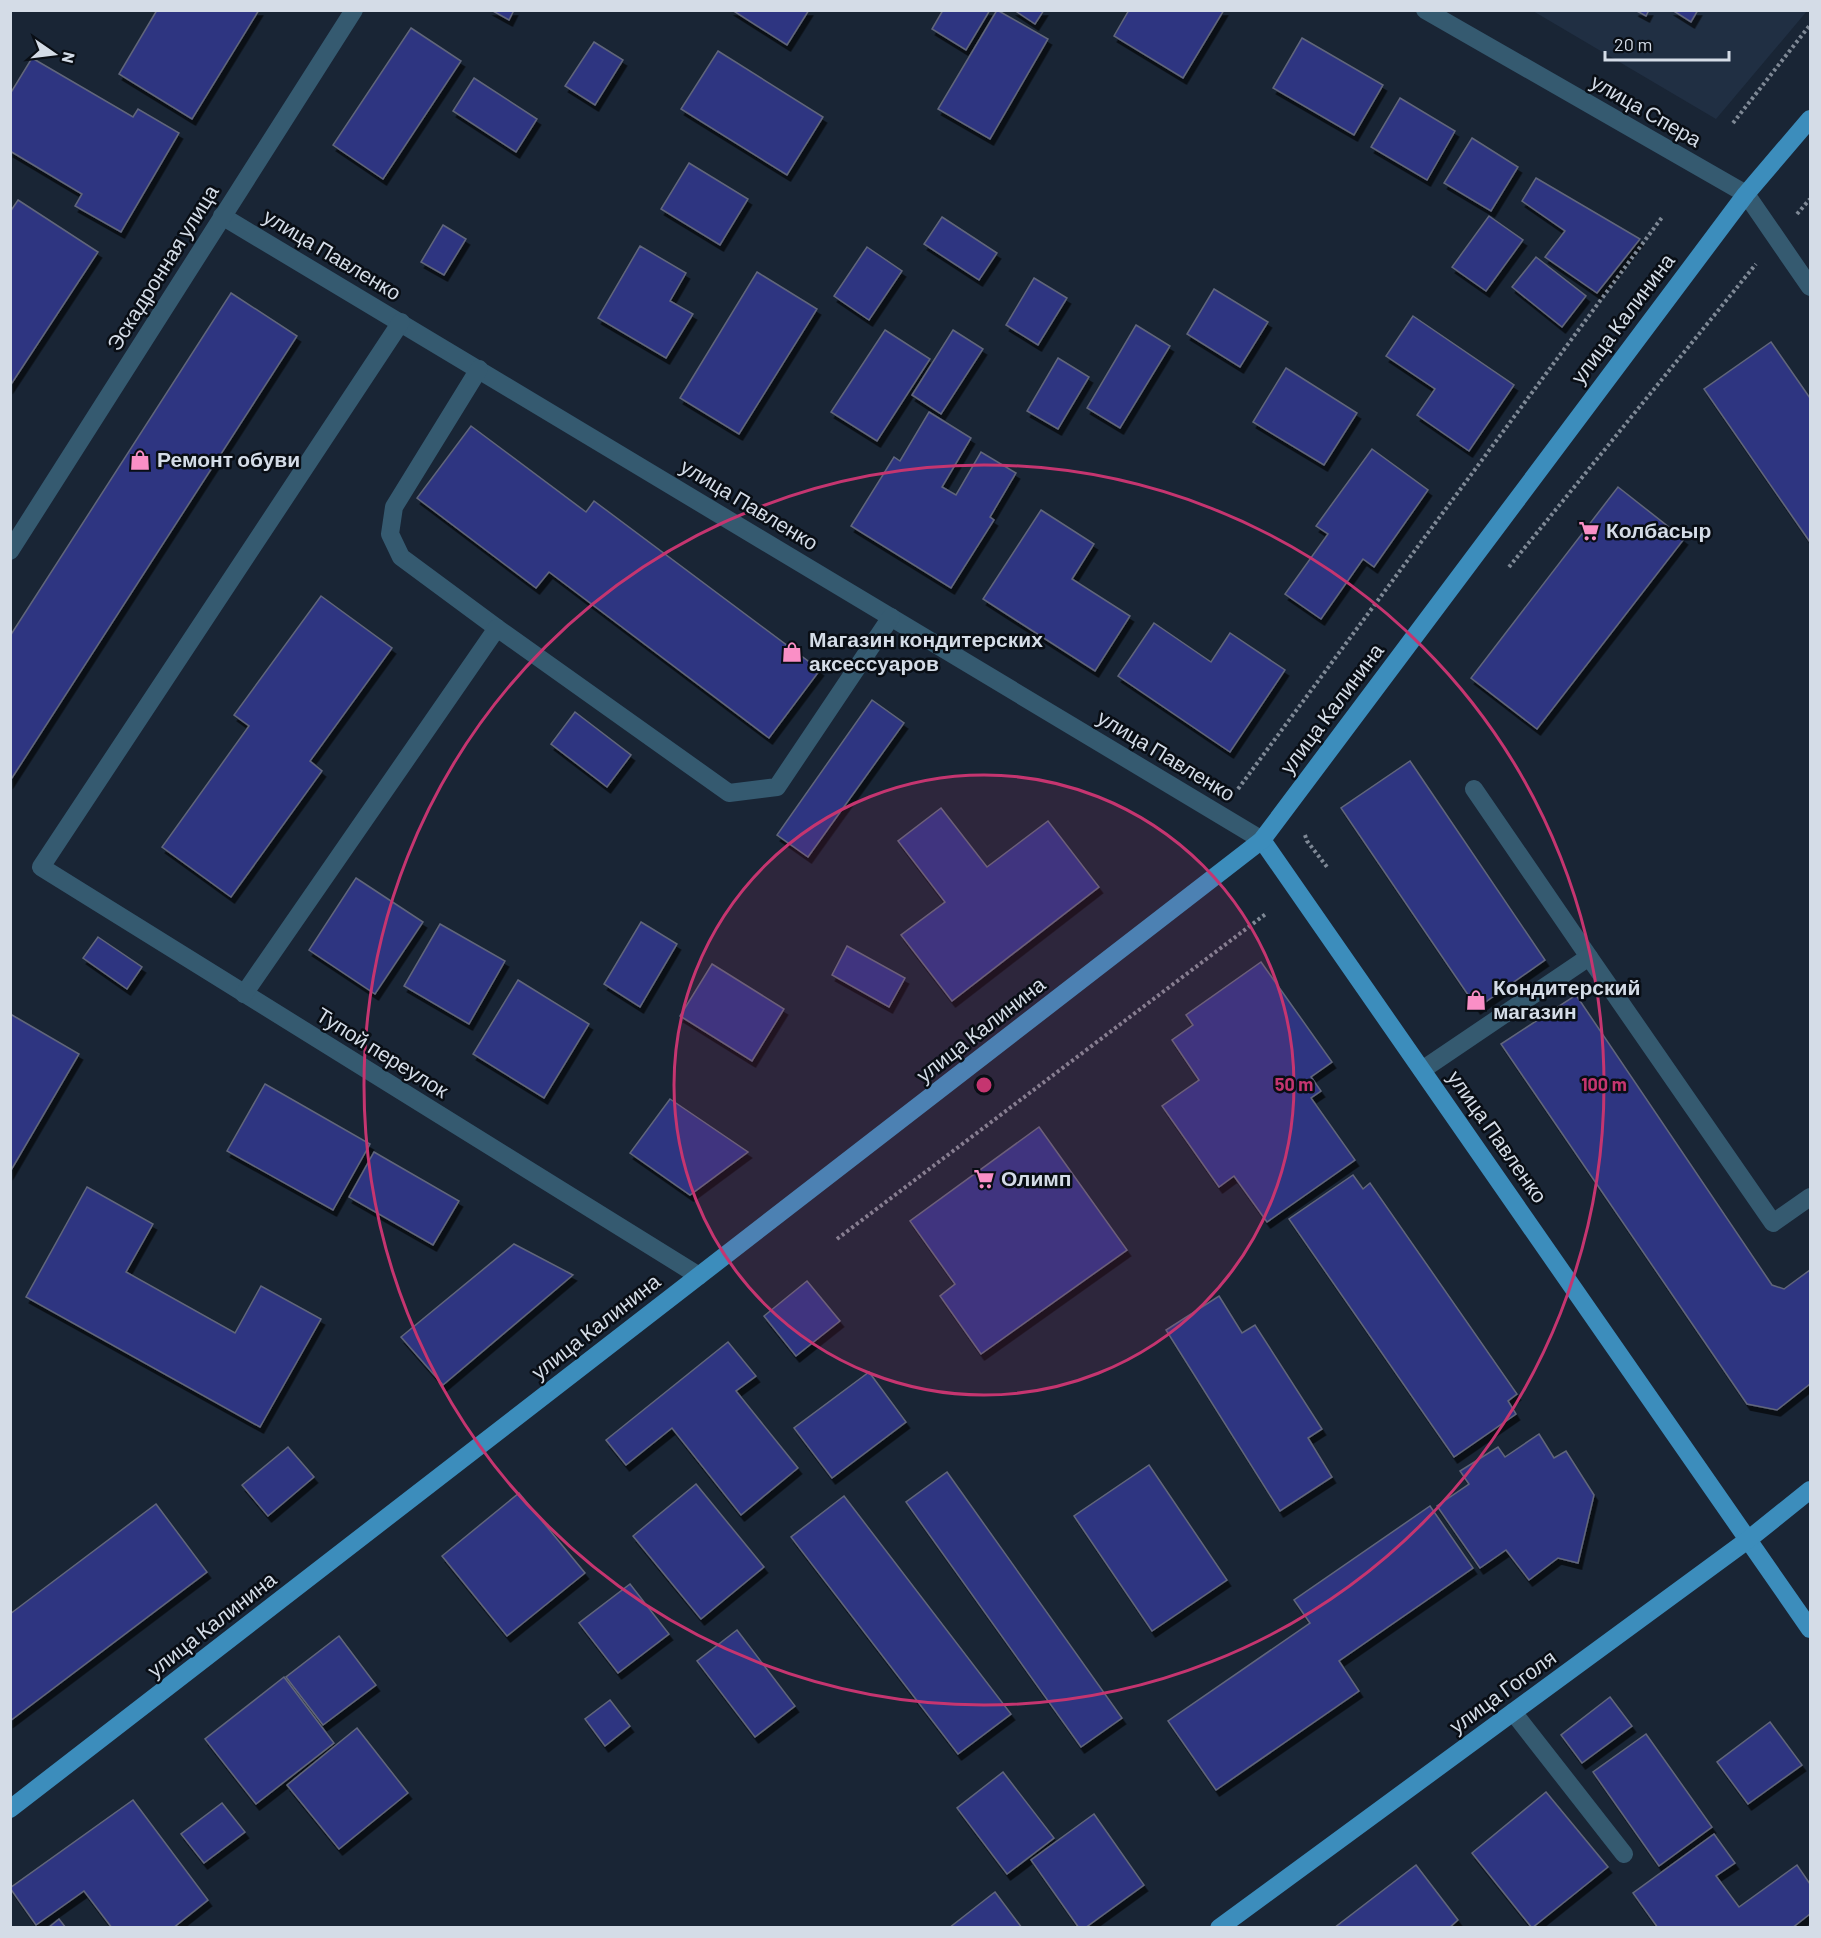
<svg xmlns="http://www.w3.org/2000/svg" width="1821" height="1938" font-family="Barlow,sans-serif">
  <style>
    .built { fill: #202f43 }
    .building { fill: #2f3681; stroke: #61667b; stroke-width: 1.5; filter: url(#shadow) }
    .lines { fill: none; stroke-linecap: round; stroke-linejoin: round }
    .path { stroke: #7f8996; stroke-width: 4; stroke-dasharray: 3 3; stroke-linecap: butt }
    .minor { stroke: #355a70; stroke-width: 18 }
    .major { stroke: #3c8dbc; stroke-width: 18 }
    .ring { fill: none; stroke: #c53570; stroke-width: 3 }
    .labels { text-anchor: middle; stroke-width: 5; stroke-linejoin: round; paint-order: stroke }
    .street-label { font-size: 21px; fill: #d4dce7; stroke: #090e15 }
    .poi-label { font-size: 21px; font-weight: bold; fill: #d4dce7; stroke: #090e15; text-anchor: start }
    .centre { fill: #c53570; stroke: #090e15; stroke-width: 3 }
    .ring-label { font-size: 18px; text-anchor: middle; font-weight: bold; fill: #c53570; stroke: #090e15; stroke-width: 5; stroke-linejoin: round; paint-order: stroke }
  </style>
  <defs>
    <filter id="shadow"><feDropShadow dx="3.5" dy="6" stdDeviation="0" flood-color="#0009"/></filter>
  </defs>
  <rect width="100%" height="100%" fill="#192535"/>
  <polygon class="built" points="1533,11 1807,11 1716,119"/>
  <g class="building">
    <polygon points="157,10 259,10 192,119 119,74"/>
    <polygon points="491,10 514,10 509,20"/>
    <polygon points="732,10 809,10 787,45"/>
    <polygon points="943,10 990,10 966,50 932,29"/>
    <polygon points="997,10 1048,39 990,139 938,109"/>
    <polygon points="1014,10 1044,10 1035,24"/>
    <polygon points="1129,10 1224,10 1183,78 1114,36"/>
    <polygon points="1635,10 1649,10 1646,16"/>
    <polygon points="1672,10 1698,10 1691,22"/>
    <polygon points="411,28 461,61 383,179 333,145"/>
    <polygon points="1302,38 1383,85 1354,135 1273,88"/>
    <polygon points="594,42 623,60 595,105 565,86"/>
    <polygon points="718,51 823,117 787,175 681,109"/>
    <polygon points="32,58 133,117 138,109 179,133 121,232 75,206 82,194 10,151 10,94"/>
    <polygon points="474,78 537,119 516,152 453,111"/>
    <polygon points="1400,98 1455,131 1427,180 1371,147"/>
    <polygon points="1472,138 1518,167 1491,211 1444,183"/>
    <polygon points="689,163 748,199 720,245 661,209"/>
    <polygon points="1536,178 1640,239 1597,293 1545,257 1565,231 1522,201"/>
    <polygon points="18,200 98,252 10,386 10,212"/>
    <polygon points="1489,216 1523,240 1486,291 1452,267"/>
    <polygon points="942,217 997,253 979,280 924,244"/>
    <polygon points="443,225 466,239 444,275 421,262"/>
    <polygon points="640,246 686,273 670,301 693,314 666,358 598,318"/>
    <polygon points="867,247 902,271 869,320 834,296"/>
    <polygon points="1536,257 1586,296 1562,327 1512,287"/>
    <polygon points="757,272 817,309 739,434 680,398"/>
    <polygon points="1034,278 1067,298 1038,345 1006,325"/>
    <polygon points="1214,289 1268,322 1240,367 1187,334"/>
    <polygon points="231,293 297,336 10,781 10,636"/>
    <polygon points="1413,316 1514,385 1469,451 1417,415 1435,389 1386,356"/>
    <polygon points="1136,325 1170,346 1120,428 1087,408"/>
    <polygon points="885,330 930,359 877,441 831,412"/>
    <polygon points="953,330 983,349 941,414 912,395"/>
    <polygon points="1771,342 1810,398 1810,542 1704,389"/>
    <polygon points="1058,358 1089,377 1058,429 1027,411"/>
    <polygon points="1286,368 1357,413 1324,465 1253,422"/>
    <polygon points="929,412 971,438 942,487 956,495 981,452 1016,473 990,517 994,520 951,588 851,526 894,457 900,461"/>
    <polygon points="471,426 586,512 594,501 820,670 769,738 549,572 536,588 417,498"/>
    <polygon points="1372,449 1428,490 1374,567 1363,559 1321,619 1285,594 1328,534 1316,526"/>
    <polygon points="1618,487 1684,539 1537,729 1471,678"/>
    <polygon points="1041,510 1094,544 1072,579 1130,616 1095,671 983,599"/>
    <polygon points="321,596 392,648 310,761 322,771 231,897 162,847 249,726 234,715"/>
    <polygon points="1154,623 1211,662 1230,633 1285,670 1230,752 1118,676"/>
    <polygon points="872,700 904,723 808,857 777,835"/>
    <polygon points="575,712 631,755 607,787 551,744"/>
    <polygon points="1410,761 1545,960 1477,1008 1341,808"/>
    <polygon points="941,808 987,867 1048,821 1099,887 952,1001 901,935 945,902 898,841"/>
    <polygon points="356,878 423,922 375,994 309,950"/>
    <polygon points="641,922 677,944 640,1007 604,984"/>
    <polygon points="440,924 505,961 469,1024 404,986"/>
    <polygon points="98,937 142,967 127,989 83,958"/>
    <polygon points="847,946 905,978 889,1007 832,975"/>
    <polygon points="1261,962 1332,1062 1311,1077 1321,1091 1311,1098 1355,1160 1267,1222 1234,1176 1219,1187 1162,1106 1199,1080 1172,1040 1193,1025 1186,1015"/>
    <polygon points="712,964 784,1009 752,1061 680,1016"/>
    <polygon points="518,980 589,1024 544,1098 473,1054"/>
    <polygon points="1576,995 1772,1285 1784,1289 1810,1270 1810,1384 1777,1410 1747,1404 1501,1044"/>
    <polygon points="12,1015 79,1054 10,1172 10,1017"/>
    <polygon points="265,1084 370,1144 333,1210 227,1151"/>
    <polygon points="670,1099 748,1152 690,1195 630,1153"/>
    <polygon points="1039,1127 1127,1250 981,1354 940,1296 955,1284 910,1221"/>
    <polygon points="374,1152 459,1201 433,1245 349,1197"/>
    <polygon points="1353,1175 1363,1189 1370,1183 1517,1394 1508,1401 1516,1414 1454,1457 1289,1219"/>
    <polygon points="87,1187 153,1224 126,1272 235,1333 261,1286 321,1319 260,1427 26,1297"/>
    <polygon points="514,1244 573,1275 443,1385 401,1337"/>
    <polygon points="807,1281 840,1321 796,1356 764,1316"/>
    <polygon points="1219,1296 1242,1333 1255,1325 1322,1429 1308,1438 1332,1477 1280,1511 1166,1330"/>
    <polygon points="728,1342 756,1376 736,1391 798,1468 741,1515 672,1428 626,1465 606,1440"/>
    <polygon points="869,1372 906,1422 832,1478 794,1428"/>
    <polygon points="1539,1434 1554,1458 1566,1451 1594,1495 1578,1563 1558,1558 1529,1580 1506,1550 1480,1568 1437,1506 1469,1484 1460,1471 1498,1447 1505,1457"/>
    <polygon points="288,1447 314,1477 268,1516 242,1485"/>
    <polygon points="1149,1465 1227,1580 1152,1631 1074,1516"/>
    <polygon points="947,1472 1122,1718 1081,1747 906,1502"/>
    <polygon points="696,1484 764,1567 701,1619 633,1536"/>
    <polygon points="519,1493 585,1573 507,1636 442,1556"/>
    <polygon points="844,1496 1011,1714 958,1754 791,1537"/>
    <polygon points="156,1504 207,1572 10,1721 10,1614"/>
    <polygon points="1430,1506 1473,1568 1339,1661 1359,1691 1216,1790 1168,1721 1310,1623 1294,1600"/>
    <polygon points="630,1584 669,1634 618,1673 579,1623"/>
    <polygon points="737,1630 795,1706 755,1737 697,1661"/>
    <polygon points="339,1636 376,1685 323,1725 286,1677"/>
    <polygon points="284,1677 334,1743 256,1804 205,1739"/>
    <polygon points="1610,1697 1632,1726 1582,1763 1561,1735"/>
    <polygon points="610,1700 630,1726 605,1746 585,1719"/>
    <polygon points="1770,1722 1802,1765 1748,1804 1717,1762"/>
    <polygon points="357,1728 408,1793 339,1849 287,1785"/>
    <polygon points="1646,1734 1712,1827 1659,1866 1593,1772"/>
    <polygon points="1003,1772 1054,1838 1007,1874 957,1808"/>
    <polygon points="1546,1792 1608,1867 1532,1928 1472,1853"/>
    <polygon points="133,1800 208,1900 173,1928 112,1928 84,1891 36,1925 10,1888"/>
    <polygon points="222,1803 245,1832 204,1863 181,1834"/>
    <polygon points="1094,1814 1144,1885 1085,1928 1079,1928 1031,1860"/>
    <polygon points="1714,1834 1735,1863 1716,1876 1739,1907 1797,1865 1810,1884 1810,1914 1792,1928 1658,1928 1633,1893"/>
    <polygon points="1416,1865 1458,1920 1449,1928 1334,1928"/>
    <polygon points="995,1892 1022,1928 949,1928"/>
    <polygon points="59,1919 66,1928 48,1928"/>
  </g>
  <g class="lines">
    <g class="path">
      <polyline points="1733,123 1810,25"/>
      <polyline points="1797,214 1810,199"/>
      <polyline points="1509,567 1756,264"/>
      <polyline points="1238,789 1663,216"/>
      <polyline points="1305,835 1307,841 1327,867"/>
      <polyline points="837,1239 1267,913"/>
    </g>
    <g class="minor">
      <polyline points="1425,10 1746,194 1810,287"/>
      <polyline points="222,216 1262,840"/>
      <polyline points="401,322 41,867 699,1276"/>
      <polyline points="479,369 394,507 390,534 401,557 497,628"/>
      <polyline points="10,551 354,10"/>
      <polyline points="1474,789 1589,957"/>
      <polyline points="244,994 497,628 729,793 777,787 891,617"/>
      <polyline points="1422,1070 1589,957 1773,1223 1810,1197"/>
      <polyline points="1513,1712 1624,1854"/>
    </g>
    <g class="major">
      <polyline points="1262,840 1810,1629"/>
      <polyline points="10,1809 1262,840 1746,194 1810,119"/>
      <polyline points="1219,1928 1749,1539 1810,1490"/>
    </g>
  </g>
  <circle cx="984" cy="1085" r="310" fill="#c53570" fill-opacity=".12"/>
  <g class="ring">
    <circle cx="984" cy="1085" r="310"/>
    <circle cx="984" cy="1085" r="620"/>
  </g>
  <defs>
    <g id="shop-bare" transform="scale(1.62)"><path d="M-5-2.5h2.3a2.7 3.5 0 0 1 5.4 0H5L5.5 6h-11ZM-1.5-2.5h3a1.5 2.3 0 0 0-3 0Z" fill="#fa8fc6" stroke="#090e15" stroke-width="2.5" paint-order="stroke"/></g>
    <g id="supermarket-bare" transform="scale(1.62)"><path d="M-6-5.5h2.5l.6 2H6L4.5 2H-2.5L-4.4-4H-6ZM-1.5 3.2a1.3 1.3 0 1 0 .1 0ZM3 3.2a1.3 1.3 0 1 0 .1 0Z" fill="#fa8fc6" stroke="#090e15" stroke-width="2.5" paint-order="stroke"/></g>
  </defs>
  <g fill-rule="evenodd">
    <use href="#shop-bare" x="140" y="460"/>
    <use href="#supermarket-bare" x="1589" y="531"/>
    <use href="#shop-bare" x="792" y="652"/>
    <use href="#shop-bare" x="1476" y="1000"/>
    <use href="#supermarket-bare" x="984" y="1179"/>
  </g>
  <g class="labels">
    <g class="street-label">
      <text transform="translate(1646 111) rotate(30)" y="7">улица Спера</text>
      <text transform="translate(332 255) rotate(31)" y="7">улица Павленко</text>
      <text transform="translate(163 268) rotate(-58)" y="7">Эскадронная улица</text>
      <text transform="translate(1623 319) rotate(-53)" y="7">улица Калинина</text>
      <text transform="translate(749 505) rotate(31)" y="7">улица Павленко</text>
      <text transform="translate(1332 709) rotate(-53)" y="7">улица Калинина</text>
      <text transform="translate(1166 756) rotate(31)" y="7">улица Павленко</text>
      <text transform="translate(981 1030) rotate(-38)" y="7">улица Калинина</text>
      <text transform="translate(382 1053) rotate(32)" y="7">Тупой переулок</text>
      <text transform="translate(1497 1137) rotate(55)" y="7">улица Павленко</text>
      <text transform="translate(596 1327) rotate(-38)" y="7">улица Калинина</text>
      <text transform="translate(212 1625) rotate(-38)" y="7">улица Калинина</text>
      <text transform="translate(1503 1692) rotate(-36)" y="7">улица Гоголя</text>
    </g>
    <g class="poi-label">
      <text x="157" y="467">Ремонт обуви</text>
      <text x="1606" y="538">Колбасыр</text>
      <text x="809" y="647">Магазин кондитерских<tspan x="809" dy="24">аксессуаров</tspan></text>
      <text x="1493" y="995">Кондитерский<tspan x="1493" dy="24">магазин</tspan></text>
      <text x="1001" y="1186">Олимп</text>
    </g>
  </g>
  <circle cx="984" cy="1085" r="9" class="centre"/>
  <g class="ring-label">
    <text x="1294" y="1091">50 m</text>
    <text x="1604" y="1091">100 m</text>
  </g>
  <rect width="1821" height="1938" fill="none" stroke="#d4dce7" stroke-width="24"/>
  <g transform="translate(54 54) rotate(104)" stroke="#090e15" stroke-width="4.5" paint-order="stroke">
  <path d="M0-4.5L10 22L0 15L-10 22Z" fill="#d4dce7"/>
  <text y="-9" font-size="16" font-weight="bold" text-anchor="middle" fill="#d4dce7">N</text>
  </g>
  <path d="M1605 51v9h124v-9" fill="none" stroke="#d4dce7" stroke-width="3"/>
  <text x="1614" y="51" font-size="18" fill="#d4dce7" stroke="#090e15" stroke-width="4.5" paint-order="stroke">20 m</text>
</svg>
